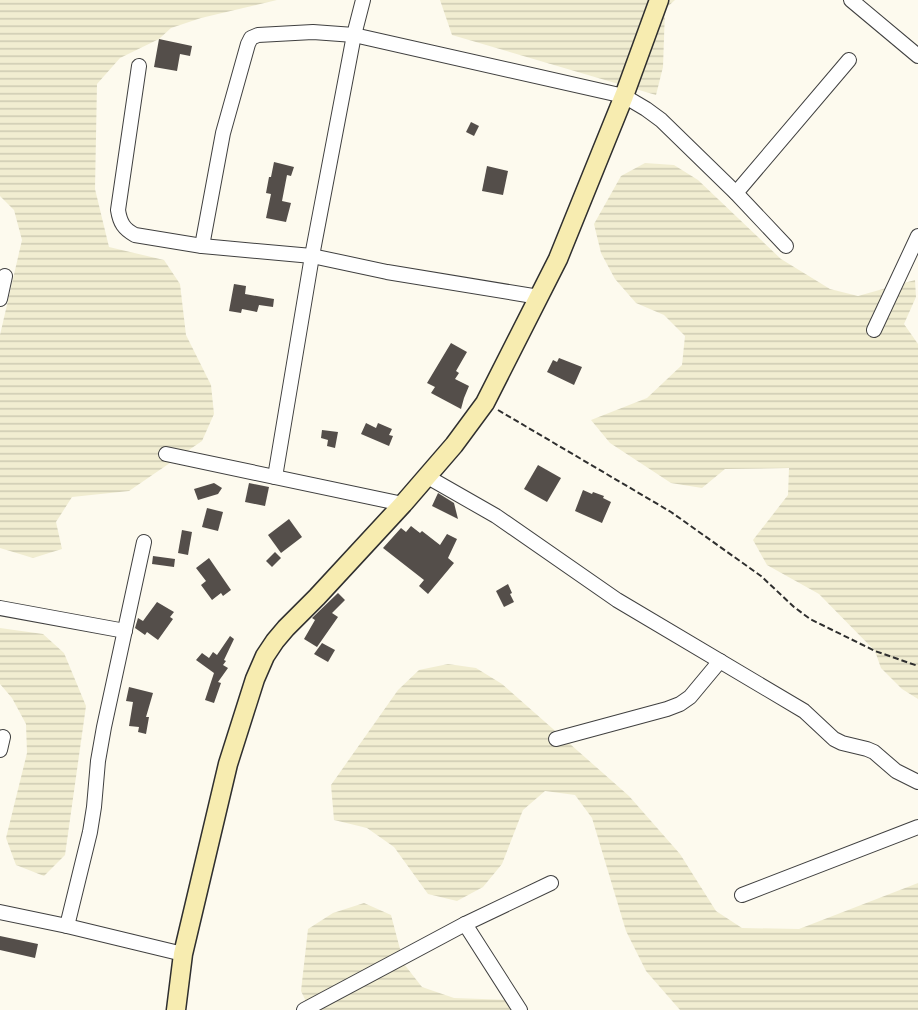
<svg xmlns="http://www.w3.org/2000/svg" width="918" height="1010" font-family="'Times New Roman',serif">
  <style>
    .farmland { fill: url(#farmland-rules) }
    .building { fill: #544e4a }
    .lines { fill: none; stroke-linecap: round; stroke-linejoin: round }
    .street-casing { stroke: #404040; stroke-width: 16 }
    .secondary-casing { stroke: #2f2f2f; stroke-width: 21 }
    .path { stroke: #2f2f2f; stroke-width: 2; stroke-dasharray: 6 3; stroke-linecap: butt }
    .street { stroke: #fff; stroke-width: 14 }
    .secondary { stroke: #f7ecb0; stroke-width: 18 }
  </style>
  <defs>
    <pattern id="farmland-rules" width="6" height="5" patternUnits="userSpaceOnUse" patternTransform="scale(1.5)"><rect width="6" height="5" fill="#f1edd1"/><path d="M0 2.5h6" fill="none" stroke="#cdcab2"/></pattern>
  </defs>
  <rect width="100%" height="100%" fill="#fdfaee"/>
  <g class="farmland">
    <polygon points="0,0 277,0 201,18 171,28 159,39 120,58 97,84 95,189 109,247 164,260 180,284 186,335 211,385 214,414 202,441 129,491 72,497 56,522 62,549 33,558 0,548 0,335 22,240 14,210 0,196"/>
    <polygon points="440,0 675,0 665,9 663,67 656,95 452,35"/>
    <polygon points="645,163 674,165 698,180 781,259 830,289 858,296 915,280 916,297 904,324 918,344 918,699 902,689 881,668 875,651 819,594 767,565 753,540 788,495 789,468 725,469 702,488 671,483 610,443 591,420 647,398 682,365 685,336 664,315 636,303 615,279 601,253 594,224 621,176"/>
    <polygon points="0,628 43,634 64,653 86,706 65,855 44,876 16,865 6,838 27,753 26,724 12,698 0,684"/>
    <polygon points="448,664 476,668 502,684 629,796 680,854 716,911 742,928 799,929 918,883 918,1010 680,1010 646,971 626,931 592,818 575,795 545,791 523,810 502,864 483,887 457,901 428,894 394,847 367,828 334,820 331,785 398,690 419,670"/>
    <polygon points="364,903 391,915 404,964 422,987 454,998 511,1000 524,1010 310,1010 301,991 308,929 333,913"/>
  </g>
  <g class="building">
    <polygon points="159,39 192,46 190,56 180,54 177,71 154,67"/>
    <polygon points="471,122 479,126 474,136 466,132"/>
    <polygon points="274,162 294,167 291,176 287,175 282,201 291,203 286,222 266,218 271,194 266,193 269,177 271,177"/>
    <polygon points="487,166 508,171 503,195 482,191"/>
    <polygon points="234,284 246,286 245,294 274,299 273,307 259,305 257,312 242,309 241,313 229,311"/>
    <polygon points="451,343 467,352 456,371 459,373 455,379 469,386 464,398 461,409 431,393 435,387 427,383"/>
    <polygon points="559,358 582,367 574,385 547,372 553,360 557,362"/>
    <polygon points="366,423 376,428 378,423 392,429 389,435 393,436 389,446 361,434"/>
    <polygon points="322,430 338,432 335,448 327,446 328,440 321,438"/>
    <polygon points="538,465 561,478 547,502 524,489"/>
    <polygon points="214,483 222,488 218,494 198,500 194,489"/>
    <polygon points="249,483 269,487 265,506 245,502"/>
    <polygon points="583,490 592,494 593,492 604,496 603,498 611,502 602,523 575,511"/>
    <polygon points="438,493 454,503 458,519 432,506"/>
    <polygon points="207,508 223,512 218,531 202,527"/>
    <polygon points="289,519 302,537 281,553 268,535"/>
    <polygon points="411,526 420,533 422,531 440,545 447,534 457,539 448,558 454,563 428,594 419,586 424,580 383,548 401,528 406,532"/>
    <polygon points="182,530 192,532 188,555 178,553"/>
    <polygon points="275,552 281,558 272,567 266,561"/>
    <polygon points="153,556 175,559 174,567 152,564"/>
    <polygon points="209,558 231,590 223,596 221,593 212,600 201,585 206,581 196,568"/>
    <polygon points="508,584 512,593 510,594 514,602 504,607 496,591"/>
    <polygon points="338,593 345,600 332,613 338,617 317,647 304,639 315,620 312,618"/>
    <polygon points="157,602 174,612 170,617 173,619 158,640 147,632 145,635 135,628 138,618 143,621"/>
    <polygon points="230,636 234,639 224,660 226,661 223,665 228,668 218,682 221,683 214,703 205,700 214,673 196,660 202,653 209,658 213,652 217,655"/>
    <polygon points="322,643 335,650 328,662 314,654"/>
    <polygon points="129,687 153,693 146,717 149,717 146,734 138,732 139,727 129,726 133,702 126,701"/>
    <polygon points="0,936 38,944 35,958 0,950"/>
  </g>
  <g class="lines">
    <g class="street-casing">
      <g id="street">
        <polyline points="851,0 918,56"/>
        <path d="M139,66L118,210C120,223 124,229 135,235L202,246L312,256L387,272L539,297"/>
        <polyline points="736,193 849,60"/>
        <polyline points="202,246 223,133 248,44 251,38 258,35 313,32 354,35 624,96 646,109 661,120 736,193 786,246"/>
        <polyline points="0,299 5,276"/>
        <polyline points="874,330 918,236"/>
        <polyline points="166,454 403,504"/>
        <polyline points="426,476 496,516 617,600 804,711 834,739 842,743 867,749 874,752 896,771 918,782"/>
        <polyline points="275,477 312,256 354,35 363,0"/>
        <polyline points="0,608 125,631"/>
        <polyline points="556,739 667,709 680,704 690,697 720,661"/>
        <polyline points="0,750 3,737"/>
        <polyline points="742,895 918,827"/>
        <polyline points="0,912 67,926 183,954"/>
        <polyline points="465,924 520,1010"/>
        <polyline points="67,926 90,832 94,807 98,761 104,727 144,542"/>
        <polyline points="304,1010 465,924 551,883"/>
      </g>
    </g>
    <g class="secondary-casing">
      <polyline id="secondary" points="176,1010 183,954 228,764 255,679 265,656 275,641 286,628 317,597 403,504 454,445 485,403 558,259 624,96 659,0"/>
    </g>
    <polyline class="path" points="498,410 671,512 761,576 794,607 810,619 875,651 918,666"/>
    <use href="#street" class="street"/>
    <use href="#secondary" class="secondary"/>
  </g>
</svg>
